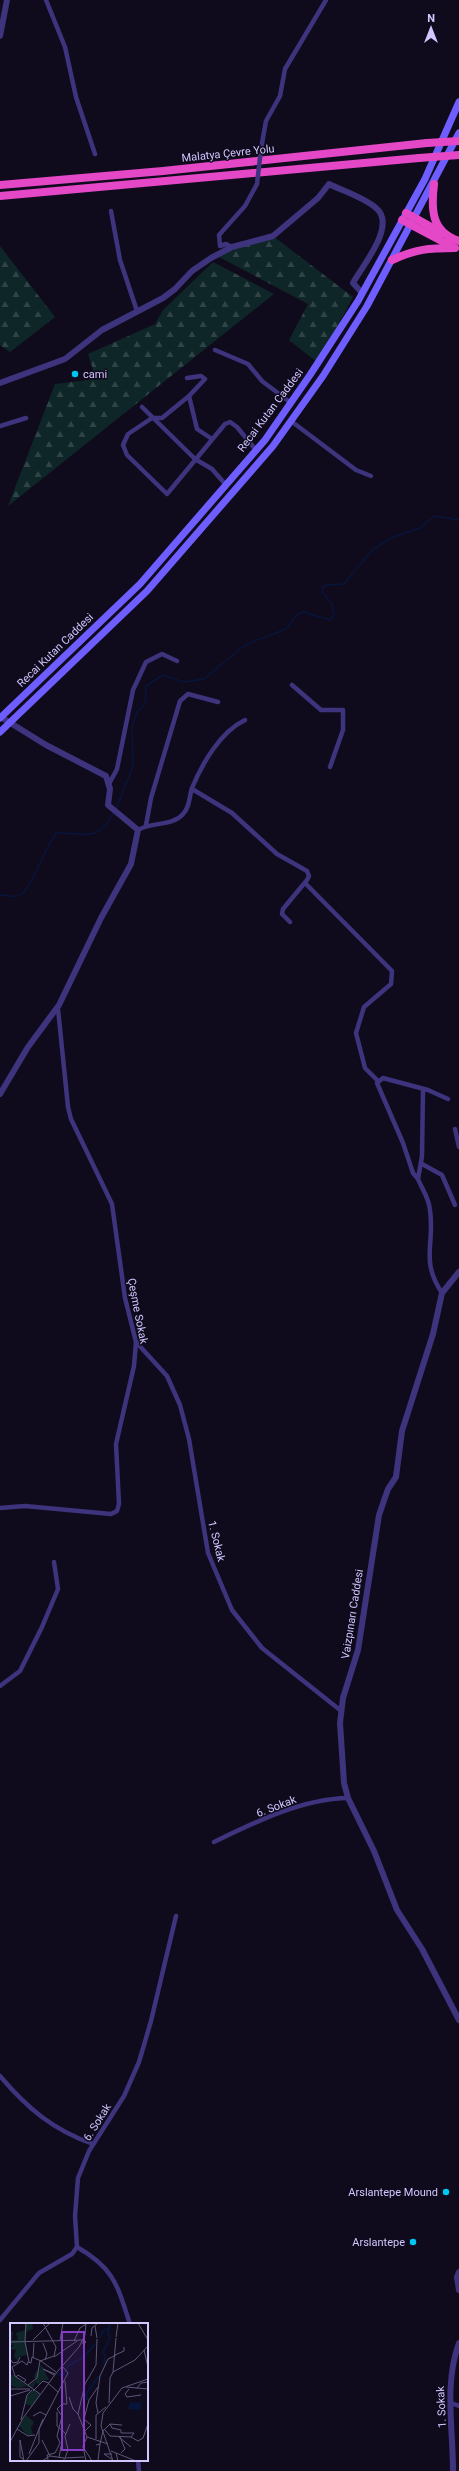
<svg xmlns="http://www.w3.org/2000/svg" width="459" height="2471" font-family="Roboto,sans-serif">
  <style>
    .forest { fill: url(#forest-firs) }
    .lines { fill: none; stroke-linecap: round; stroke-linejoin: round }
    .stream { stroke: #07153a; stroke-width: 1.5 }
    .minor { stroke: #3d347d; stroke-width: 4.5 }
    .tertiary { stroke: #3d347d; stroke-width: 6 }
    .secondary { stroke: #6f5eff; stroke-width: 7 }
    .trunk { stroke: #e548c6; stroke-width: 8 }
    .minor-bridge { stroke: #3d347d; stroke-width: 4.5 }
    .trunk-bridge { stroke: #e548c6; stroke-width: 8 }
    .poi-dot { fill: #00c6f2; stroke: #0f0b1d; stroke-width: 1.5 }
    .labels { text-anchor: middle; stroke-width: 3; stroke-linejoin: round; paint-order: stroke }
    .street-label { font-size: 11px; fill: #d2c7ff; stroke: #0f0b1d }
    .poi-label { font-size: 11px; fill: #d2c7ff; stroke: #0f0b1d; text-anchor: end }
    .inset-river { fill: none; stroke: #07153a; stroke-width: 2 }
    .inset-road { fill: none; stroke: #5d5677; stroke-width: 1 }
    .view { fill: #843cc5; fill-opacity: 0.15; stroke: #843cc5; stroke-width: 2 }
    .inset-edge { fill: none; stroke: #d2c7ff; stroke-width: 2 }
  </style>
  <defs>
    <pattern id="forest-firs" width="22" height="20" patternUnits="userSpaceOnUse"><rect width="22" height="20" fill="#0e2627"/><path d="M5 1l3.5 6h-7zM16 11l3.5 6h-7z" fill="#304447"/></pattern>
  </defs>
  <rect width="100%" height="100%" fill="#0f0b1d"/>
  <g class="forest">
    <polygon points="273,236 353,297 318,363 289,340 308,304 217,256 232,247"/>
    <polygon points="0,246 55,317 10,352 0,345"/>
    <polygon points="213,262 274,294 8,506 55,384 96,379 88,354 155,324 163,310"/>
  </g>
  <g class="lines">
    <g class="stream">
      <polyline points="116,809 133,766 132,727 137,712 145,704 146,686 163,675 184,682 204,679 245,645 286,629 297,615 303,612 330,620 334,615 332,604 322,592 323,587 327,585 344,584 372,550 391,538 420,528 435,516 459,520"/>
      <path d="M0,895C7,896 16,898 22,894C31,888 46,846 56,833C85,832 98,844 114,812"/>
    </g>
    <g class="minor">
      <polyline points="46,0 65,47 76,97 95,154"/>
      <polyline points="261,149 266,121 280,96 285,69 326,0"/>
      <polyline points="111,211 120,260 137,311"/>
      <polyline points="232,247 226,244 220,246 219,235 245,206 257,184"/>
      <polyline points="215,350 248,364 262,381 291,403"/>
      <polyline points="187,378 201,376 205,379 189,396 162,418 152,418 128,434 123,445 127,455 167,494 225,424 230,422 237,427 256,450"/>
      <polyline points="189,396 197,429 212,439"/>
      <polyline points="142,407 195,459 212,469 226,485"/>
      <polyline points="291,421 356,470 371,476"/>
      <polyline points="0,426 26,418"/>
      <polyline points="292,685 321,710 343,710 343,730 330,767"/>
      <polyline points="109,784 117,769 133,690 146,662 162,654 177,661"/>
      <polyline points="192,789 232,813 277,854 307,871 309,876 307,880 283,909 282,914 290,922"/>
      <polyline points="146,825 151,798 180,701 188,694 218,702"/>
      <path d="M138,830C151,822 173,826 183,814C190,807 189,797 192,788C202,764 220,732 245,720"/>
      <polyline points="305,883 392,971 391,984 364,1007 356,1033 365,1068 378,1081"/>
      <polyline points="423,1090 422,1156 418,1179 413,1173 403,1143 377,1083 383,1078 428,1090 448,1099"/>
      <polyline points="455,1129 459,1147"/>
      <polyline points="422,1164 442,1175 455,1205"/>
      <path d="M418,1179C422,1189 429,1198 430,1210C435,1244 420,1260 442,1293"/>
      <polyline points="136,1342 167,1376 180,1405 189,1439 208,1553 232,1610 262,1648 340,1710"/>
      <polyline points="0,1508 25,1506 111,1514 117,1511 119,1504 116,1444 134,1366 136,1342 125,1298 112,1204 71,1119 68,1107 58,1009"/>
      <polyline points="0,1686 20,1671 42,1627 58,1589 54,1562"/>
      <path d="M214,1842C255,1822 301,1799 348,1798"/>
      <path d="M0,2076C27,2108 53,2130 93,2144"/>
      <polyline points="0,2320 39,2273 72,2254 77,2247"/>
      <path d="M130,2324C117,2285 115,2269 77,2247L75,2216L78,2178L89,2151L124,2096L139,2062L151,2021L176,1916"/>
      <polyline points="451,2403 459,2406"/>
      <polyline points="138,2460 139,2471"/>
    </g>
    <g class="tertiary">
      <polyline points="0,36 7,0"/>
      <path d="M0,383L65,359L102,330L163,298L175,289L192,271L211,258L232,247L273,236L318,198L329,184C343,191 363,197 376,208C397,225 363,265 353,283L362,293"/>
      <polyline points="0,1094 28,1047 59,1005 101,918 131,864 138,830 108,805 110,789 106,776 46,745 1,717"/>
      <polyline points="459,1272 442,1293 433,1334 402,1431 396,1477 388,1489 379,1515 358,1650 343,1698 340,1723 344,1783 348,1798 374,1851 397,1910 422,1949 459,2020"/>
      <polyline points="459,2272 457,2277 459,2290"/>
      <path d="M453,2471C453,2428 444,2383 459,2343"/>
    </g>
    <g class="secondary">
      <polyline points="0,718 140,584 265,440 310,375 358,301 425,179 459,102"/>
      <polyline points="0,732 147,591 273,446 323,376 367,306 459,133"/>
    </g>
    <g class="trunk">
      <path d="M434,184C431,209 431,232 459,241"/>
      <polyline points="0,185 163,171 427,143"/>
      <polyline points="0,196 419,158"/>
      <polyline points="406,213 442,233"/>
      <polyline points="402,220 453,247"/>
      <path d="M392,260C416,249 429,248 455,248"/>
    </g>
    <polyline class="minor-bridge" points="257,184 261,149"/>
    <g class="trunk-bridge">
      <polyline points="427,143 459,141"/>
      <polyline points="419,158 459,155"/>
    </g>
  </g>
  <g class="poi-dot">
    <circle cx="75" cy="374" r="4"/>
    <circle cx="446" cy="2192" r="4"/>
    <circle cx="413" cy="2242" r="4"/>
  </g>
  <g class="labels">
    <g class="street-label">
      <text transform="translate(228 153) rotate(-6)" y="4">Malatya Çevre Yolu</text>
      <text transform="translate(270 410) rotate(-53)" y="4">Recai Kutan Caddesi</text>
      <text transform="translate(55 650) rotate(-44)" y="4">Recai Kutan Caddesi</text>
      <text transform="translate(138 1311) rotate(79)" y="4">Çeşme Sokak</text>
      <text transform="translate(217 1541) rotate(76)" y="4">1. Sokak</text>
      <text transform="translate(352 1614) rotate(-81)" y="4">Vaizpınarı Caddesi</text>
      <text transform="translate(276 1806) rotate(-21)" y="4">6. Sokak</text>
      <text transform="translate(97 2122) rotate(-58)" y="4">6. Sokak</text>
      <text transform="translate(441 2407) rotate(-93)" y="4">1. Sokak</text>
    </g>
    <g class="poi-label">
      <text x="83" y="378" text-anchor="start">cami</text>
      <text x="438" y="2196">Arslantepe Mound</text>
      <text x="405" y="2246">Arslantepe</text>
    </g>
  </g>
  <g transform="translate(10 2323)">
    <rect width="138" height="138" fill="#0f0b1d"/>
    <path d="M16,92L24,99L21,105L23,112L18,113L9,103Z" fill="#0e2627"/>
    <path d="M10,0H22L23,6L15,9L17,32L8,34V38L4,33L6,27L0,26L4,22H0V8L3,9L2,17H8L6,10L15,7V2ZM31,41L39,57H32L29,62L26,59L22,66L18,63L26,58L24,54L26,48L29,49ZM0,52H4L17,63L7,65L0,62ZM22,67L30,71L22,83L15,81L17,72Z" fill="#0e2627"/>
    <path d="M132,78L130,87L118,86L120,79L130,80Z" fill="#07153a"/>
    <path class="inset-river" d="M100,0L98,12L100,14M90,14L93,8L99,5M94,42L95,32L93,29L100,15M47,51L53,52L59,42L74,34L85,21M78,77L76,71L89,53"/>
    <path class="inset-road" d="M128,0L138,17M85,3L87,15M81,13L82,5L88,0M106,14L108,0M23,17L40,0M50,17L53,0M15,18L16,0M64,18L70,5L76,1M0,19L74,17L76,19L73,21V18M15,19L19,39M33,20L37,31L35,37M134,27L138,44M105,32L114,28V24M44,34L67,18M23,35L24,20M0,36L3,40L8,39L10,34M31,38L46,49M103,49L125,37L138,23M44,52L33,46L45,51M6,54L8,52L16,57L14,59M39,61L48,69M18,62L27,55L30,38L44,33L46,24L33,0M116,64L138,66M127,65L131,60L138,59M0,66H20M119,66L115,71L117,74L131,72M23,68L33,58L39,60M30,71L5,53L2,44L12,38L17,42L18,39L21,40L22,34L31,38M0,73L20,67M59,74L63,86L68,91M99,80L100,55L103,49L106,15M47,89V103L56,111M88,90L86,80L90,53L98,36L106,32M23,93L30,89L36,92M11,97L17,72L22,67M112,102L100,101L102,105L111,107V110H124L121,114M7,106L18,113L25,112M95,107L100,113L121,114L128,118L133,115L138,101M75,108L81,102L74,96L79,77L88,64M77,114L68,91L75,61L86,42L87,16M109,114L121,124M110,114L115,126L111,130M86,116V92L96,84M32,117L40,133M0,119L13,95L47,49L69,24L75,12L76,0M86,122L90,121L93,108L100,101M73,124L82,138M101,128L106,130L108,138M106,130L126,138M19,131L33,96M102,131H94L103,137M49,135L51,123M55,135L58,127L55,113L60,101M13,136L10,134V117L14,138M38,137L37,132L45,130L50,120L47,113L52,93L47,86L52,81H57L55,58M88,137L90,121M16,138L29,120V106L58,50L52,43M32,138L40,133L54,135M53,138L55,135L74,134M76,138L73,123L77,114L98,121M103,138L91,103L93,90L112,65L138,56"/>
    <path class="view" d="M52,9H74V127H52Z"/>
    <rect width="138" height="138" class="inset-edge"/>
  </g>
  <g transform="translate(431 28)" stroke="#0f0b1d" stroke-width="3" paint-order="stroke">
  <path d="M0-3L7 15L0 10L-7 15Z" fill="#d2c7ff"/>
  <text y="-6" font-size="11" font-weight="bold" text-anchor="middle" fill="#d2c7ff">N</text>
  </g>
</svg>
